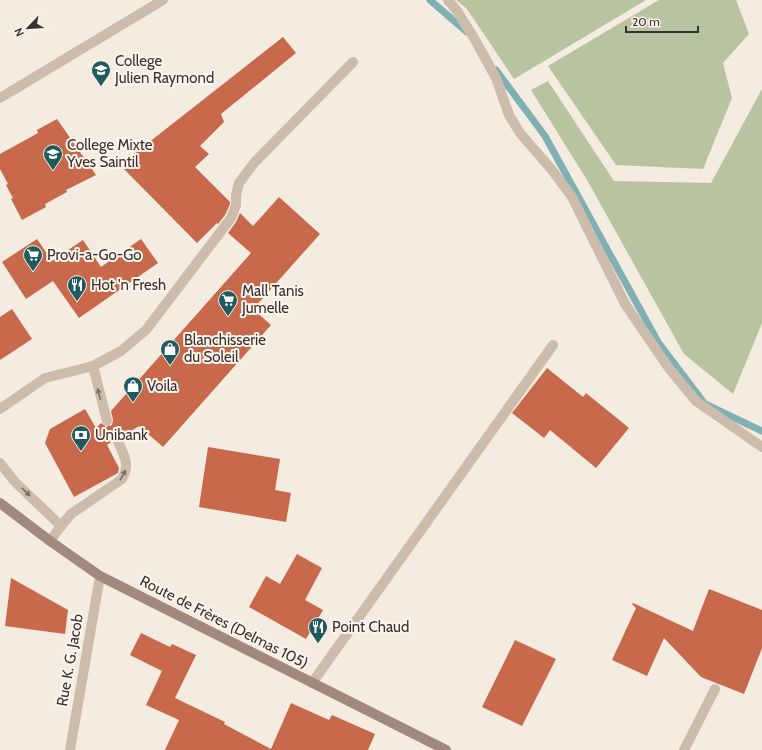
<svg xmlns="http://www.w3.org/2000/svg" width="762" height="750" font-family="Cabin,sans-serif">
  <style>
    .green { fill: #b8c4a0 }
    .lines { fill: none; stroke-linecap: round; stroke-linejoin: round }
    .stream { stroke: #7fb0b2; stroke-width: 7 }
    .building { fill: #c8694b }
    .service { stroke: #cdbbac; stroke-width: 10 }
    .minor { stroke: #cdbbac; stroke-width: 10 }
    .tertiary { stroke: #cdbbac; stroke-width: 10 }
    .secondary { stroke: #a18a7d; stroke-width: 10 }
    .oneway { fill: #7d6f65 }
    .labels { text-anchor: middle; stroke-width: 4; stroke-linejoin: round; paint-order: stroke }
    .poi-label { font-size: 15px; fill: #3b302b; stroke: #fbf5ee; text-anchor: start }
    .street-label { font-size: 15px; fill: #3b302b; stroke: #fbf5ee }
  </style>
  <rect width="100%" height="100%" fill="#f4ebe1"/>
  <g class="green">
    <polygon points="456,0 646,0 514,79 467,9"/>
    <polygon points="659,0 736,0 749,34 723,63 732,98 703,169 616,165 548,66"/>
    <polygon points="548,81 614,181 711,183 762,89 762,323 733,394 684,354 587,180 531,90"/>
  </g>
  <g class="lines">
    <g class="stream">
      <polyline points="430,0 467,32"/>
      <polyline points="496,70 545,136 658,342 705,404 762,431"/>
    </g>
  </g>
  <g class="building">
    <polygon points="283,37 296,53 221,114 224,122 200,146 209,154 195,167 230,202 230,204 225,215 218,224 217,223 197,243 120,165"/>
    <polygon points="57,119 96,175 66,190 67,192 45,204 46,207 22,220 11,199 13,198 6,185 8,184 0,169 0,154 38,133 37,130"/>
    <polygon points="279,197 320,234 253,309 271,325 163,447 139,426 123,436 117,433 112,435 111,439 111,442 107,445 119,468 118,473 74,497 45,443 50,429 85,409 96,428 101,423 106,427 112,425 113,420 111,411 251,253 228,233 236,222 240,213 253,226"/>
    <polygon points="37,239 52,261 83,240 101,267 141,239 158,263 79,318 53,281 26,299 2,262"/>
    <polygon points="12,309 32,339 0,360 0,317"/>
    <polygon points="547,368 583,397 586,393 629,428 596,468 550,430 544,438 512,413"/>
    <polygon points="208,447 280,459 275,490 291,493 286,522 199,507"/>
    <polygon points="297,554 322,568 305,600 323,610 306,639 249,607 266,576 280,584"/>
    <polygon points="11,578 68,610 65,634 5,626"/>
    <polygon points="709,589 762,610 762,648 744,694 701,677 664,638 647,676 612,660 636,608 632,604 633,603 693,631"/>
    <polygon points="141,633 170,647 172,644 196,655 175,698 225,722 224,724 271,749 291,703 329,720 332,715 375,734 368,750 165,750 179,720 146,705 162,671 130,655"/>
    <polygon points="515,640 556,659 522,726 482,707"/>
  </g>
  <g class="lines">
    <g class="service">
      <polyline points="93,366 107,421"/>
      <polyline points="0,409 45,378 93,366 121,351 146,330 231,218 236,205 236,195 239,183 254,163 353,62"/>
      <path d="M0,463L15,482L61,526L71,514L122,479C131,464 123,454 117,439"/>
      <polyline points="50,541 61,526"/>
      <polyline points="312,683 553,345"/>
      <polyline points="684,750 715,689"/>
    </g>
    <g class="minor">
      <polyline points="448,0 457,11 474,38 496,78 509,115 520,133 552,170 572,197 625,304 668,367 696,401 762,447"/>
      <polyline points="70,750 100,576"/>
    </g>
    <polyline class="tertiary" points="0,98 163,0"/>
    <polyline class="secondary" points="0,503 50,541 100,576 446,750"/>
  </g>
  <defs><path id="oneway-solid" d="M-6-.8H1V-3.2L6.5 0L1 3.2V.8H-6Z"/></defs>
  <g class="oneway">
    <use href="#oneway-solid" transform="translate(99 394) rotate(-104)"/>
    <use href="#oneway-solid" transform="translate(123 475) rotate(-61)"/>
    <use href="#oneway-solid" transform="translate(26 492) rotate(43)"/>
  </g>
  <defs>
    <g id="school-pin" transform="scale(1)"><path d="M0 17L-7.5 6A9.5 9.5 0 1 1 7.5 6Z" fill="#1f5a5e" stroke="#fbf5ee"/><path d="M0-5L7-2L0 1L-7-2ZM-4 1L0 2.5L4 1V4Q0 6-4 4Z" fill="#fff"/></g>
    <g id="supermarket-pin" transform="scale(1)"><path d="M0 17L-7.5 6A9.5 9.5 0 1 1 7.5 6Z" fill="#1f5a5e" stroke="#fbf5ee"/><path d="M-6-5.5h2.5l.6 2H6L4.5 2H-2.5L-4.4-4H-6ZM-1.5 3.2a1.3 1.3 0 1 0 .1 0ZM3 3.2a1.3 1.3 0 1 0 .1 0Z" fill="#fff"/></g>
    <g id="restaurant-pin" transform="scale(1)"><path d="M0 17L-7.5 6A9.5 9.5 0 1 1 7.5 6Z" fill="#1f5a5e" stroke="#fbf5ee"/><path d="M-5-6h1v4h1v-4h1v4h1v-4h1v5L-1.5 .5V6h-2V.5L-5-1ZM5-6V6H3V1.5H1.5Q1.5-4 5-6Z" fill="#fff"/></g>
    <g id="shop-pin" transform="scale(1)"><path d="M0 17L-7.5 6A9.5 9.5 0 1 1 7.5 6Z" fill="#1f5a5e" stroke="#fbf5ee"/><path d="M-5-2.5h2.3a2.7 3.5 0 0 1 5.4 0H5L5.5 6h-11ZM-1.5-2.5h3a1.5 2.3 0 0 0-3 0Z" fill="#fff"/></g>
    <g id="bank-pin" transform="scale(1)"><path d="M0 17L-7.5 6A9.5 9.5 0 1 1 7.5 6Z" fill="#1f5a5e" stroke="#fbf5ee"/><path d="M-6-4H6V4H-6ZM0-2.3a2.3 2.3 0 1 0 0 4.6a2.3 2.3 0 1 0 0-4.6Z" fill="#fff"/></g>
  </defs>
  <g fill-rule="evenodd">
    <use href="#school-pin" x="101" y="70"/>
    <use href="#school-pin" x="53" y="154"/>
    <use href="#supermarket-pin" x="33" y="255"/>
    <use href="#restaurant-pin" x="77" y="285"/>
    <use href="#supermarket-pin" x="228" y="300"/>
    <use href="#shop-pin" x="170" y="349"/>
    <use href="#shop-pin" x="133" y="386"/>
    <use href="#bank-pin" x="81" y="435"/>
    <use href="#restaurant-pin" x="318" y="627"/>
  </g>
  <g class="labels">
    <g class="poi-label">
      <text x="115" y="66">College<tspan x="115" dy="17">Julien Raymond</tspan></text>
      <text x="67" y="150">College Mixte<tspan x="67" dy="17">Yves Saintil</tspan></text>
      <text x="47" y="260">Provi-a-Go-Go</text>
      <text x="91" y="290">Hot 'n Fresh</text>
      <text x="242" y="296">Mall Tanis<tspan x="242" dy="17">Jumelle</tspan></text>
      <text x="184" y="345">Blanchisserie<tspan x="184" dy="17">du Soleil</tspan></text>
      <text x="147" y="391">Voila</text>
      <text x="95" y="440">Unibank</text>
      <text x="332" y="632">Point Chaud</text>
    </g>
    <g class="street-label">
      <text transform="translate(224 622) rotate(27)" y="5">Route de Frères (Delmas 105)</text>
      <text transform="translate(70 660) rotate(-80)" y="5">Rue K. G. Jacob</text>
    </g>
  </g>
  <g transform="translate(28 28) rotate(245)" stroke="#fbf5ee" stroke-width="3" paint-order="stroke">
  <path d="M0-3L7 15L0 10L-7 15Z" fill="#3b302b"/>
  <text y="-6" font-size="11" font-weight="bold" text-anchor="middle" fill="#3b302b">N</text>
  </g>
  <path d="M626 26v6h72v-6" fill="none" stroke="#3b302b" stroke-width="2"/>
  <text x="632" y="26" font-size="12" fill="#3b302b" stroke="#fbf5ee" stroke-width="3" paint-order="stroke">20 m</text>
</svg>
